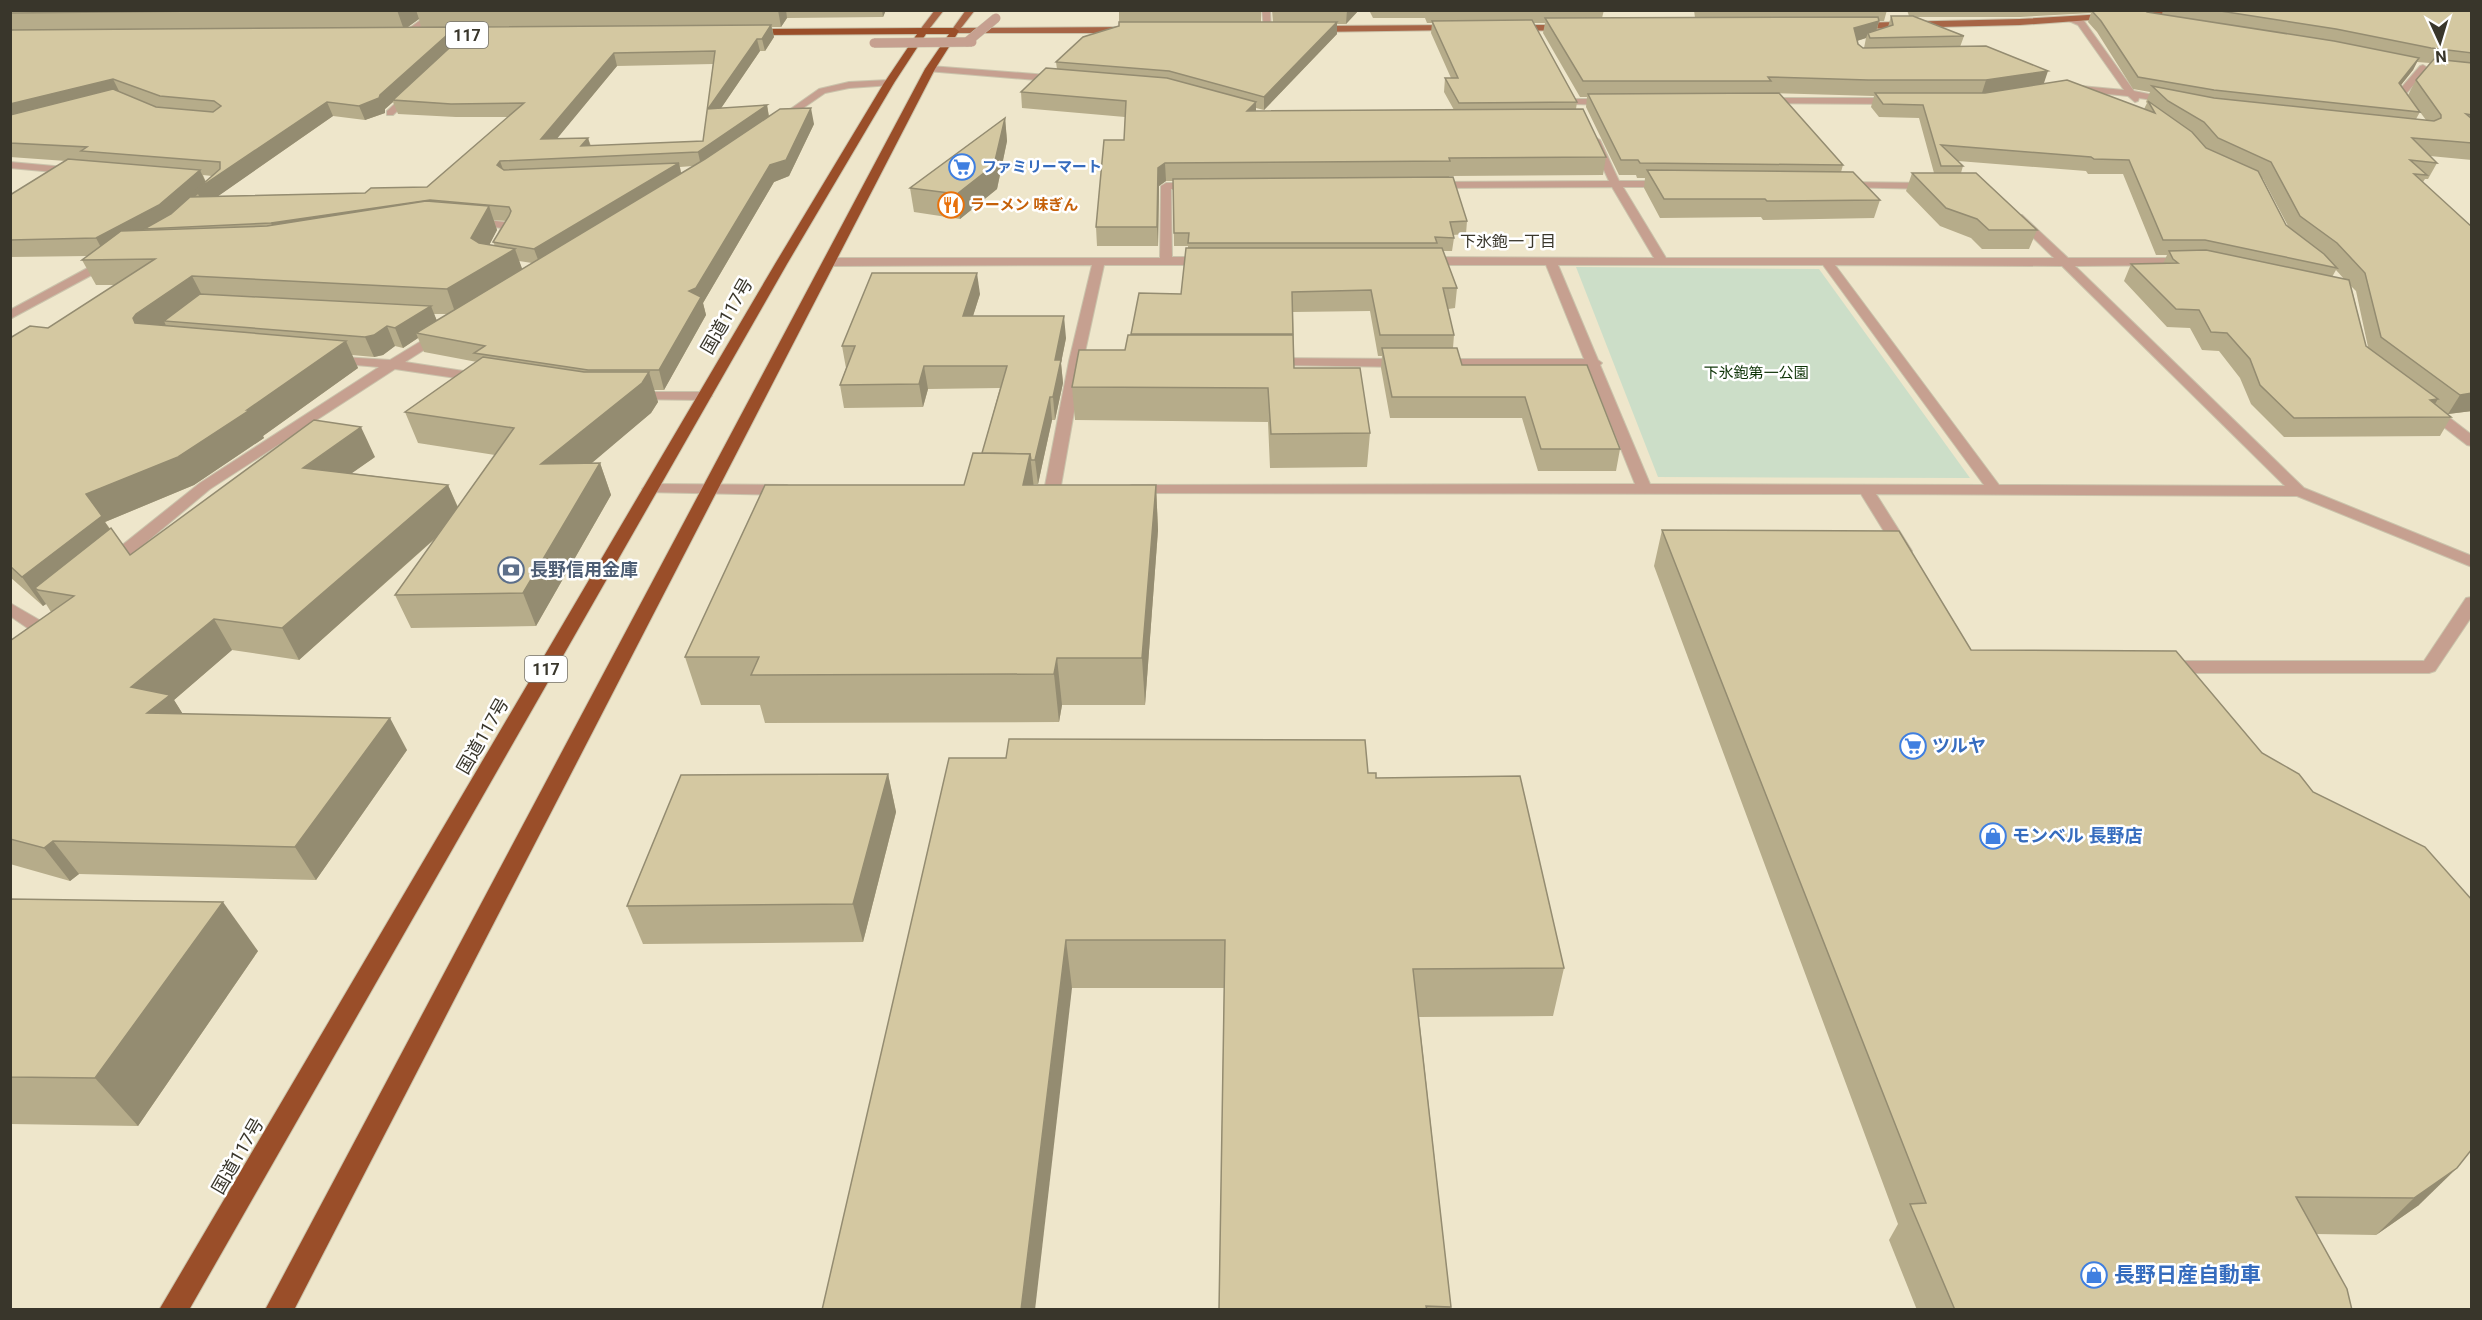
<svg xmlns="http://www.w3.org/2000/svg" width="2482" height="1320" font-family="Roboto,'Noto Sans JP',sans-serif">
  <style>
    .green { fill: #ccdec8 }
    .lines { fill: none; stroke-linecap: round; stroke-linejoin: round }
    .minor-casing { stroke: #cac3ab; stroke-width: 2 }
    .major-casing { stroke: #cac3ab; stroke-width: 2 }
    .highway-casing { stroke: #cac3ab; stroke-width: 2 }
    .minor { fill: #c6a090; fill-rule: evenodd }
    .major { fill: #a76546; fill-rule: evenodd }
    .highway { fill: #9a4e29; fill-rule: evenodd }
    .minor-bridge-casing { stroke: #cac3ab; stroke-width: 10; stroke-linecap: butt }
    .minor-bridge { stroke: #c6a090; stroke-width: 9 }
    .wall { fill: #b6ac8a; fill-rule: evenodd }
    .shaded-wall { fill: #948c71 }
    .building { fill: #d4c8a1; stroke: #948c71; stroke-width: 1.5; fill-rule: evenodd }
    .labels { text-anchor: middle; stroke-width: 5; stroke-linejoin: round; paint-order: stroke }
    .far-shop-label { font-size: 15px; font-weight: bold; fill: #366cbe; stroke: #fff; text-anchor: start }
    .far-food-label { font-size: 15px; font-weight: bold; fill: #c56008; stroke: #fff; text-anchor: start }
    .far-park-label { font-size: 15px; fill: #0e3407; stroke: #fff }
    .shield { fill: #fff; stroke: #74726b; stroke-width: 1.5 }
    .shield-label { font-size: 16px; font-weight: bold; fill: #39362b }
    .far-neighbourhood-label { font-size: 16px; fill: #39362b; stroke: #fff }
    .street-label { font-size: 18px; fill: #39362b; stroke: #fff }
    .service-label { font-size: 18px; font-weight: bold; fill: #4e5e75; stroke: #fff; text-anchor: start }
    .shop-label { font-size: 18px; font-weight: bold; fill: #366cbe; stroke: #fff; text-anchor: start }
    .near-shop-label { font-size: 21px; font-weight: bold; fill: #366cbe; stroke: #fff; text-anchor: start }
  </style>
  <rect width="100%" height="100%" fill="#eee6cb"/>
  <polygon class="green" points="1576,267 1819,269 1970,478 1658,477"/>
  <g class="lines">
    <g class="minor-casing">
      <g id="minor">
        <polygon points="434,10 444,10 409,37 403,37 403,33"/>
        <polygon points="1262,10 1270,10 1271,31 1264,29"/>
        <polygon points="2069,17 2084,21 2134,91 2173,99 2173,103 2139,98 2138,101 2135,102 2128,96 2067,90 2065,88 2070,85 2124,90 2078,25 2069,21"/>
        <polygon points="2423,65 2428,68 2405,95 2415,110 2407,112 2395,95 2420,66"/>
        <polygon points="930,66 1060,76 1065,79 1060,82 927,71 925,69"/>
        <polygon points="889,80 894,83 892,85 849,88 825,93 780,124 772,122 819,89 849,82"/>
        <polygon points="410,90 418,92 393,115 387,115 387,111"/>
        <polygon points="1762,98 1897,98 1902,101 1897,104 1759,103 1759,99"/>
        <polygon points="1574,99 1612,99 1617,102 1612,105 1571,104 1571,100"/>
        <path d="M1595,137L1600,140L1619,181H1670L1675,184L1670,187H1623L1666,258H2054L2014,219V215H2022L2068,258H2193L2195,261L2189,265L2075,266L2304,488L2472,556V567L2297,496L1876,494L1912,551L1904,556L1898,554L1861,494L1127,493L1124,490L1127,487L1132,485L1635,484L1588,367H1438L1431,363L1438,359H1584L1546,265H1424L1418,261L1424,257L1654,258L1612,187L1433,188L1428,185L1433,182L1609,181L1590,140ZM1558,265H1823L1984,485L1650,484L1600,365L1602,363L1598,360ZM1835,265L2062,266L2285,486L1999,485Z"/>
        <polygon points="10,162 76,168 81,171 76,174 10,168"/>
        <polygon points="1841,182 1931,183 1936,186 1931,189 1837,187 1837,183"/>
        <polygon points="1166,183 1196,183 1201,186 1196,189 1171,189 1172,257 1207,257 1213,261 1207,265 1104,265 1083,361 1060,491 1052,496 1044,491 1069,361 1092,265 829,266 823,262 829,258 1160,258 1161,186"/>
        <polygon points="471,218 512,223 514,225 505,244 497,244 495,242 501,228 467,223 467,219"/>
        <polygon points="108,257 114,261 112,264 10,319 10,310"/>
        <polygon points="441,329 448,333 446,336 405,362 483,374 490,378 488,381 483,382 395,369 210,489 113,570 101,570 99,566 101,562 200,483 379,367 332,363 327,362 325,359 327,356 390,360"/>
        <polygon points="1270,358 1404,359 1411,363 1404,367 1265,365 1263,362 1265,359"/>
        <polygon points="632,392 705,392 712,396 705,400 627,399 625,396 627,393"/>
        <polygon points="2428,404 2433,405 2472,435 2472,446 2467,445 2423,411 2421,408"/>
        <polygon points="650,484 787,485 795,490 787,495 645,492 642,489 645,486"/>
        <polygon points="2472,597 2472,616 2435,671 2429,673 2167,673 2161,671 2158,667 2161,663 2167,661 2424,661 2466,598"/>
        <polygon points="10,603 41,621 44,625 41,629 29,629 10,616"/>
      </g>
    </g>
    <g class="major-casing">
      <g id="major">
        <polygon points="935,10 944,10 926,33 920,33 919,31"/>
        <polygon points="966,10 975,10 961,28 1131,27 1135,30 1131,33 952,33 951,31"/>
        <polygon points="2173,10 2228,10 2020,25 1855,29 1851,26 1855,23 2020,19"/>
        <polygon points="1455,25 1459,28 1458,30 1315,32 1311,29 1315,26"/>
        <polygon points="1513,25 1569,25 1573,28 1569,31 1510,30 1509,28"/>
      </g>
    </g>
    <g class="highway-casing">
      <polygon id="highway" points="923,28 955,28 959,31 935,69 294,1310 265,1310 925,69 949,34 926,34 894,83 787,264 189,1310 159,1310 775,264 884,83 917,34 750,35 746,32 750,29"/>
    </g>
    <use href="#minor" class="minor"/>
    <use href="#major" class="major"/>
    <use href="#highway" class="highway"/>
    <g class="minor-bridge-casing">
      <g id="minor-bridge">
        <polyline points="967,42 996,18"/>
        <polyline points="874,43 972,42"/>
      </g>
    </g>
    <use href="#minor-bridge" class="minor-bridge"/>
  </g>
  <g class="wall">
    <path d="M10,10H886L883,17L787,18L781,27H772L774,37L765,51H760L721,108L767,105L769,116L814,124L789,176L774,182L703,303L706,315L664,390H654L658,402L651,413L591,463H600L611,495L536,626L411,628L395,595L437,537L299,660L232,650L174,700L182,713L407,750L316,880L79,874L70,881L10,864V641L51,612L46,604L43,606L10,577V338L48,328L115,285H96L82,260L88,256L10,257V195L66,161L10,157ZM419,19L421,27H407ZM457,29H470L460,39ZM713,64L703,141L591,146L588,138H557L617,66ZM393,102L398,114L456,117H509L427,187L365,193L218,196L333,116L365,120L385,113V109ZM693,166L681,173L680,167ZM203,175L212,176L206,182ZM494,220L506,221L493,242L495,246L489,245L497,230ZM519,261L532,263L522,269ZM434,314H447L437,321ZM418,338L424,352L477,362L405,412L418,443L495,455L458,507L448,485L351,473L375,457L130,555L105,522L194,485L264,438L263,436L358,368L352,355L374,357L383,355L395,346L403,348Z"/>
    <path d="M1119,10H1261V22H1273L1272,10H1359L1346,24H1337V34L1264,110L1256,108V111L1454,110L1444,92L1445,78H1451L1431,33L1432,23H1427L1425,18H1373L1369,10H1604L1602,18H1695L1694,10H1887L1884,21H1879L1877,30L1888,27L1891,16H1909L1907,10H2144L2147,12L2162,14L2163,10H2472V160L2430,156L2437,163L2428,179H2425L2423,182L2472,411L2448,414L2451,417L2440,436L2284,437L2251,404L2240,378L2219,351L2202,350L2190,328L2167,327L2124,281L2131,264H2163L2167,255H2156L2123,174H2088L2086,171L1958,161L1963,166L1961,173L2037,230L2029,249H1982L1971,238L1940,226L1906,191L1912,173H1934L1919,118L1879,117L1871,107L1874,96L1768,93L1843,165L1841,172L1880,200L1874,218L1763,220L1761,217L1660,218L1644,188L1645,178H1637L1636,175H1619L1586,107L1587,97H1580L1543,33L1545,23H1533L1577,102L1576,109L1606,157L1603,175L1449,176L1467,221L1466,234L1453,235L1454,238L1452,251H1443L1457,288L1455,308L1448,309L1454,335L1453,348L1462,365H1587L1620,449L1616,471H1538L1522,418H1390L1381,368L1382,356H1378L1370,311L1293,312L1294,368L1370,433L1367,467L1270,468L1268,422L1075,420L1072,387L1125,350L1131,335L1139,293L1181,294L1188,248V246H1174L1173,181H1166L1159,186L1158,246H1097L1096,227L1124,140L1125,117L1022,108L1021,92L1057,69L1056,62L1119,26ZM2091,13L2088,22L2097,32L2133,89L2150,92L2146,102L2147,103L2144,109L2043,84L1960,47L1964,36L1916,17H2020ZM1866,38L1864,48H1863L1858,44L1857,41ZM2417,62L2430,63L2416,80L2408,95L2401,85L2413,70ZM2420,112L2426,120L2416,119ZM2262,178L2263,179L2288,226L2286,225ZM2336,270L2345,280L2332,277ZM2351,286L2356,291L2368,347L2366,346Z"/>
    <polygon points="1005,118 1007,141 997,189 960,219 914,212 910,188"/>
    <polygon points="980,294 973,316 1066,338 1061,363 1063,383 1055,420 1052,420 1038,484 1033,484 1033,485 1156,485 1158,530 1145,705 1062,705 1059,722 765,723 760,705 701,705 685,657 964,485 982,453 1000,388 928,389 923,407 844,408 840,385 846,368 842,346"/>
    <polygon points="1662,530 1971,650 2419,1205 2376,1235 2316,1234 2352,1310 1917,1310 1889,1240 1898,1224 1654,566"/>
    <polygon points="949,758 1368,773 1376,778 1564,968 1553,1016 1419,1017 1451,1307 1450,1310 1219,1310 1224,988 1072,988"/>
    <polygon points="888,774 896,812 863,942 643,944 627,906"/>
    <polygon points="10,899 258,951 138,1126 10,1124"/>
  </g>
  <g class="shaded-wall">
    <polygon points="397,10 416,10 419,19 404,30"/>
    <polygon points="778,10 786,10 787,18 781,27"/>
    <polygon points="882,10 886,10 883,17"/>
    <polygon points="1347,10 1359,10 1346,24"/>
    <polygon points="1879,21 1875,35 1868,33 1866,38 1850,43 1854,28"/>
    <polygon points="1337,22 1337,34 1264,110 1264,97"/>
    <polygon points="771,25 774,37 765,51 762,39"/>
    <polygon points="456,27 460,40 393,100 393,102 385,109 385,113 365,120 359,106 380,95"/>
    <polygon points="757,39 760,51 711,123 708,109"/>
    <polygon points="614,53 617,66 546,152 541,139"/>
    <polygon points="2419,58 2413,70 2393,95 2399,83"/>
    <polygon points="2048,71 2043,86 1981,96 1986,80"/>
    <polygon points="113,79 120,93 10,121 10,104"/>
    <polygon points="327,102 333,116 204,206 198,194 168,221 144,229 146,233 105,255 96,238 200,170 206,183"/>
    <polygon points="1256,102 1256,119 1247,111"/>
    <polygon points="767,105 769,118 701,166 698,152"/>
    <polygon points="811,108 814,124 789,176 774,182 703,303 706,315 664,390 659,370 689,291 770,165"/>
    <polygon points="1005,118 1007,141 997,189 960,219 957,194"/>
    <polygon points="588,138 592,152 581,146"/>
    <polygon points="500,161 505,175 497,165"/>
    <polygon points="679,163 682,178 540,265 534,249"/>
    <polygon points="1165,163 1166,181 1159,186 1158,246 1157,227 1158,168"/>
    <polygon points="430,200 435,215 278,238 271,223"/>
    <polygon points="489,206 497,230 480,263 471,238"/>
    <polygon points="515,249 524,274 456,315 447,289"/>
    <polygon points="977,273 980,294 966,338 963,316"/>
    <polygon points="192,276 205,301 164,321 167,328 135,323 133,318 136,314"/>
    <polygon points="431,306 439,326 416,333 418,338 403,348 395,328"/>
    <polygon points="1064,316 1066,338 1061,363 1063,383 1055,420 1053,397 1055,360"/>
    <polygon points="387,326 395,346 383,355 374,357 365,337"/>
    <polygon points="346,341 358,368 263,436 264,438 194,485 105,522 120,545 35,588 46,604 43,606 22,577 86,494 247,410"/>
    <polygon points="924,366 928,389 923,407 919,384"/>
    <polygon points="649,372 658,402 651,413 553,496 541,464"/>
    <polygon points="2472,393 2472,411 2448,414 2460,395"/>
    <polygon points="1050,397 1052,420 1038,484 1035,460"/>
    <polygon points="2438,399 2427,417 2430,400"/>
    <polygon points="361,427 375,457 318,497 303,468"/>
    <polygon points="1030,454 1035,498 1023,485"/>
    <polygon points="600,463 611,495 536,626 523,593"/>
    <polygon points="448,485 461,515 299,660 282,628"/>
    <polygon points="1156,485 1158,530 1145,705 1142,658"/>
    <polygon points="214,619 232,650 174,700 191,727 168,745 131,687"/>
    <polygon points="1057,658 1062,705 1059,722 1054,674"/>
    <polygon points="390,718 407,750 316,880 295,847"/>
    <polygon points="888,774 896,812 863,942 853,904"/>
    <polygon points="53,841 79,874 70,881 44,848"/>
    <polygon points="223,902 258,951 138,1126 95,1078"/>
    <polygon points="1066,940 1072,988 1035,1310 1021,1310"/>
    <polygon points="2457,1168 2419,1205 2376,1235 2414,1198"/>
  </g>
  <g class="building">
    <polygon points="10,10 308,10 10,13"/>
    <polygon points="2100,10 2144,10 2147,12 2334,41 2419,58 2399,83 2420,112 2214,90 2138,77 2101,21 2092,11"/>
    <polygon points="2214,10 2472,10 2472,53 2431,48 2336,29"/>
    <polygon points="1891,16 1913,16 1964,36 1870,38 1868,33 1893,25"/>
    <polygon points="1878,17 1879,21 1854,28 1858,44 1863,48 1986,46 2048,71 1986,80 1868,80 1768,77 1771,81 1583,81 1545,18"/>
    <polygon points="1532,20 1577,102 1459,103 1445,78 1458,78 1432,21"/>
    <polygon points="1119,22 1337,22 1264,97 1169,71 1056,62 1083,37 1119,26"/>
    <path d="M771,25L762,39H757L708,109L767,105L698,152L500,161L497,165L504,170L679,163L534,249L493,242L509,216L511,211L509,207L430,200L271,223L144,229L171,214L190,197L365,193L371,188L427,187L524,103L451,104L393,100L472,27ZM715,51L703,141L581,146L588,138L541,139L614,53Z"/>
    <polygon points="456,27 380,95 379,98 359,106 327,102 196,190 220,169 220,162 81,151 87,147 10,143 10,115 113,89 156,107 213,112 221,106 214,101 160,96 113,79 10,104 10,30"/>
    <polygon points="2434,59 2472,63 2472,115 2466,114 2472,119 2472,143 2412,138 2437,163 2410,160 2427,175 2414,174 2472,227 2472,393 2460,395 2381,337 2365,273 2337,243 2300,216 2271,162 2218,138 2204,122 2168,101 2152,86 2214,98 2434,121 2441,118 2441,115 2416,80"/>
    <polygon points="1046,68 1167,78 1256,102 1247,111 1583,109 1606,157 1449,158 1450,161 1165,163 1158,168 1157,227 1096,227 1104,140 1124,140 1126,101 1021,92"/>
    <polygon points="2067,80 2155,113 2148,101 2192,132 2206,148 2258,171 2286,225 2324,254 2337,268 2205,240 2163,240 2129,160 2094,159 2091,157 1941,145 1963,166 1941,166 1923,105 1883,104 1875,93 1985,93"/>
    <polygon points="1779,93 1843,165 1640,163 1638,160 1621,160 1588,94"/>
    <polygon points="811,108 786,160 770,165 696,288 689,291 701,297 659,370 588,370 474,353 485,346 416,333 705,159 780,109"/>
    <polygon points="1005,118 994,165 957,194 910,188"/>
    <polygon points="68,159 200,170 159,205 96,238 10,240 10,195"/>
    <polygon points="1647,170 1853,172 1880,200 1767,201 1765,199 1664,199"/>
    <polygon points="1912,173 1976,173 2037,230 1989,230 1977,219 1946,208"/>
    <polygon points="1453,177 1467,221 1450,222 1454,238 1435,237 1437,243 1188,243 1189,233 1174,233 1173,179"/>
    <polygon points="426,201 489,206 471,238 479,243 515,249 447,289 192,276 136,314 133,318 135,323 346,341 247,410 250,410 178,457 86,494 102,516 22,577 10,566 10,338 30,326 48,328 155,259 82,260 121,231 267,226"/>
    <polygon points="1186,248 1442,248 1457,288 1443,288 1454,335 1380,335 1371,290 1292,292 1293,334 1131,334 1139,293 1181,294"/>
    <polygon points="2206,250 2349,280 2366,346 2438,399 2430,400 2451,417 2294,418 2260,385 2250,359 2227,333 2211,332 2199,310 2176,309 2131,264 2178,263 2173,259 2169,251"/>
    <polygon points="872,273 977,273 963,316 1064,316 1055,360 1061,360 1053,397 1050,397 1035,460 1031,460 1030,454 982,453 1007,366 924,366 919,384 840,385 855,346 842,346"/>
    <polygon points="200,294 431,306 395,328 387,326 374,335 365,337 164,321"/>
    <polygon points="1128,335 1293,335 1294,368 1360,368 1370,433 1271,434 1268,388 1072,387 1079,350 1125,350"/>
    <polygon points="1382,348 1457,348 1462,365 1587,365 1620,449 1541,449 1525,397 1392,397"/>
    <polygon points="483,357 584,372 649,372 642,383 541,464 600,463 523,593 395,595 514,428 405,412"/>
    <polygon points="314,420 361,427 303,468 448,485 282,628 214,619 131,687 170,695 147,713 390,718 295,847 53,841 44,848 10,839 10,641 74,596 38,590 35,588 111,528 130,555"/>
    <polygon points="973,453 1030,454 1023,485 1156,485 1142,658 1057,658 1054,674 751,675 759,657 685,657 765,485 964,485"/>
    <polygon points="1662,530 1899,531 1971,650 2176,651 2262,753 2299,774 2313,792 2425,847 2472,900 2472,1149 2457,1168 2414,1198 2296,1197 2347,1289 2352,1310 1955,1310 1910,1204 1926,1203"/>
    <polygon points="1009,739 1365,740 1368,773 1376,773 1376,778 1520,776 1564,968 1413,969 1451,1307 1426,1306 1427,1310 1219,1310 1225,940 1066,940 1021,1310 822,1310 949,758 1006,758"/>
    <polygon points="888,774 853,904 627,906 681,775"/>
    <polygon points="10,899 223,902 95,1078 10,1077"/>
  </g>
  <defs>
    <g id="supermarket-ring" transform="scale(1.35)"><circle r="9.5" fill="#fff" stroke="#3f7fe0" stroke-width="1.5"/><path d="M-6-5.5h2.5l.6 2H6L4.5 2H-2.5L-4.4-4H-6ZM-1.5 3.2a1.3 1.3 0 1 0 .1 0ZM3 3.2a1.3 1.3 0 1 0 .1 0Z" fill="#3f7fe0"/></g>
    <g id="restaurant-ring" transform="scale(1.35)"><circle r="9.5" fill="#fff" stroke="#e8710a" stroke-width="1.5"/><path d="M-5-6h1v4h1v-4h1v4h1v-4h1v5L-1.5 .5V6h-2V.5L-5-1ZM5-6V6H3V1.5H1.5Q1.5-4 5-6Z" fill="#e8710a"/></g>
    <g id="bank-ring" transform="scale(1.35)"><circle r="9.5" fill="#fff" stroke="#5c6f8a" stroke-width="1.5"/><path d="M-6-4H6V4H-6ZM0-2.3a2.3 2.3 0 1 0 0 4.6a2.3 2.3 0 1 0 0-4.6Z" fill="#5c6f8a"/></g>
    <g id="shop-ring" transform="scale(1.35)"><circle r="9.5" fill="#fff" stroke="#3f7fe0" stroke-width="1.5"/><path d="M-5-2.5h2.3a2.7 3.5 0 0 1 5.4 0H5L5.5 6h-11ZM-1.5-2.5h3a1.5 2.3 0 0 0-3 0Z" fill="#3f7fe0"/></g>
  </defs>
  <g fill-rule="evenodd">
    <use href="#supermarket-ring" x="962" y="167"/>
    <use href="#restaurant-ring" x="951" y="205"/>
    <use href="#bank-ring" x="511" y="570"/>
    <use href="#supermarket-ring" x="1913" y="746"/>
    <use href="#shop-ring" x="1993" y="836"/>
    <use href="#shop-ring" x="2094" y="1275"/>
  </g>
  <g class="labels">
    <g class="far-shop-label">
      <text x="982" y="172">ファミリーマート</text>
    </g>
    <g class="far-food-label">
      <text x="970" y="210">ラーメン 味ぎん</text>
    </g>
    <g class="far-park-label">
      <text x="1756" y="378">下氷鉋第一公園</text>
    </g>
    <g class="shield">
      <rect x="446" y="22" width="42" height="26" rx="4.5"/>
      <rect x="525" y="656" width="42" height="26" rx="4.5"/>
    </g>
    <g class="shield-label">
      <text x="467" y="41">117</text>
      <text x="546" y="675">117</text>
    </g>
    <g class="far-neighbourhood-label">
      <text x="1508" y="247">下氷鉋一丁目</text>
    </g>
    <g class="street-label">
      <text transform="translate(727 316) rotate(-60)" y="6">国道117号</text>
      <text transform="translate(483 736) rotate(-60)" y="6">国道117号</text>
      <text transform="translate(238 1156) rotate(-60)" y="6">国道117号</text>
    </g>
    <g class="service-label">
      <text x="530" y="576">長野信用金庫</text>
    </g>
    <g class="shop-label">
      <text x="1932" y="752">ツルヤ</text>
      <text x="2012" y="842">モンベル 長野店</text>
    </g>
    <g class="near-shop-label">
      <text x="2114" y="1282">長野日産自動車</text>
    </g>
  </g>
  <rect width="2482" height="1320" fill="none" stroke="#39362b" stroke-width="24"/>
  <g transform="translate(2440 42) rotate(176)" stroke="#ffffff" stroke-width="4.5" paint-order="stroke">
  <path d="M0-4.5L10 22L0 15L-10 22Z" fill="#39362b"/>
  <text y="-9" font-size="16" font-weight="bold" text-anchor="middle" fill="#39362b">N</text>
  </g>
</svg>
